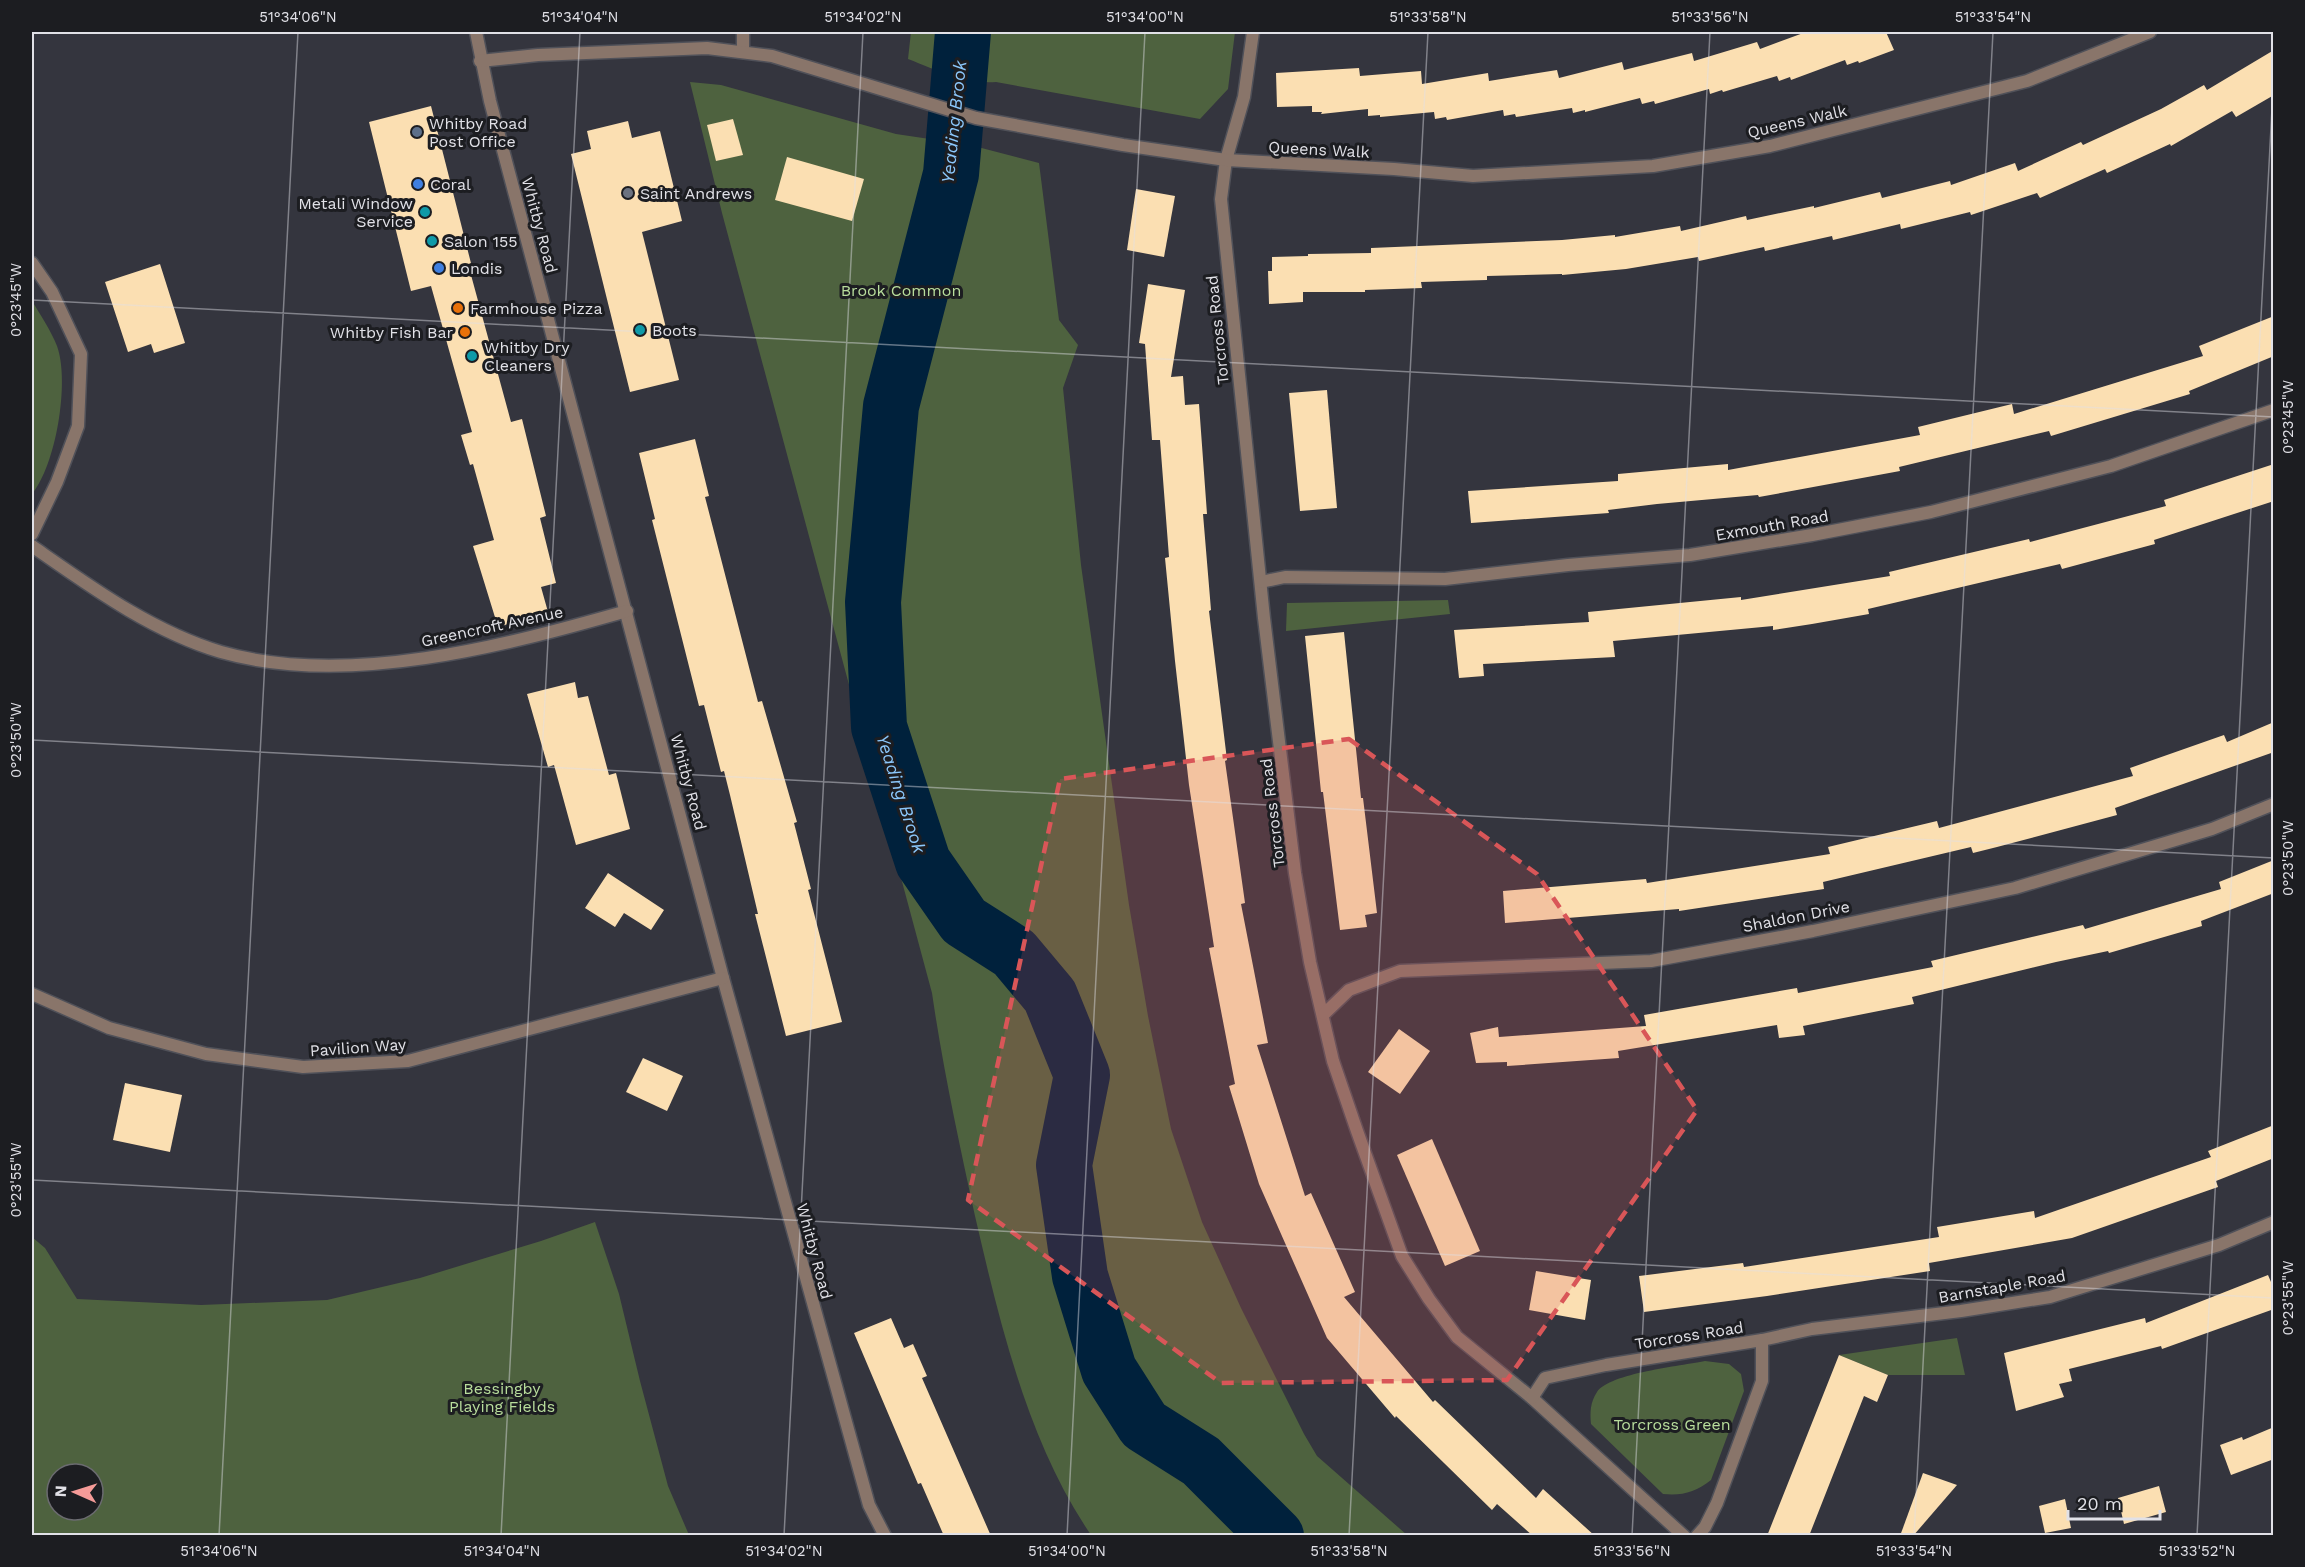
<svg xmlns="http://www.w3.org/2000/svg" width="2305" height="1567" font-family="'Work Sans',sans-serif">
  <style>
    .green { fill: #4e623f; fill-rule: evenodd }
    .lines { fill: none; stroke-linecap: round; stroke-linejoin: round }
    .river { stroke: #00213c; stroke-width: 56 }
    .building { fill: #fbdfb2 }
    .minor-casing { stroke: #505159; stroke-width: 15 }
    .minor { stroke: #89756a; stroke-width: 12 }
    .marked { fill: #d95658; fill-opacity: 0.2; stroke: #d95658; stroke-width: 4.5; stroke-dasharray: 12 8; stroke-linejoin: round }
    .ticks { fill: none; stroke: #e1e1e7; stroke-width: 1.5; stroke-opacity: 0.45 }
    .service-dot { fill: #5c6f8a; stroke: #1c1d21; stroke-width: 2 }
    .shop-dot { fill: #3f7fe0; stroke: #1c1d21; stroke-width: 2 }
    .worship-dot { fill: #6b7280; stroke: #1c1d21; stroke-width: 2 }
    .culture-dot { fill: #0f9aa8; stroke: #1c1d21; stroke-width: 2 }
    .food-dot { fill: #e8710a; stroke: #1c1d21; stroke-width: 2 }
    .labels { text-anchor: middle; stroke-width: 6; stroke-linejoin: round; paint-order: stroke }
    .street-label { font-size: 16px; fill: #e1e1e7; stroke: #1c1d21 }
    .poi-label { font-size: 16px; fill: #e1e1e7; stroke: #1c1d21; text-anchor: start }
    .park-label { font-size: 16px; fill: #b8dd9c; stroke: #1c1d21 }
    .water-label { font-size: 18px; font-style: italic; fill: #8bc7fb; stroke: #1c1d21 }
    .neatline { fill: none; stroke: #e1e1e7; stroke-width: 2 }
    .ticks-label { font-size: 15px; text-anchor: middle; fill: #e1e1e7 }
  </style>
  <rect width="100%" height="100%" fill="#34353e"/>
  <g class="green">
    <path d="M911,32H1235L1228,89L1200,119L996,82C962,84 939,71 908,59Z"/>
    <path d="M690,82L721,85L896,134L970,145L1039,163L1059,320L1078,345L1063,388L1081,565L1129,905L1148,1016L1171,1129L1202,1222L1241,1308L1304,1434L1317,1456L1407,1535H1091C1028,1443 1000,1324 975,1216C959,1142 943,1069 932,993L722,213Z"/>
    <path d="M32,301C40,314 51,331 57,346C70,382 56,465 32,494Z"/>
    <polygon points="1448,600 1450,614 1286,631 1287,603"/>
    <path d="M595,1222L619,1294L640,1381L668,1486L689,1535H32V1237L45,1248L77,1299L201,1305L327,1300L420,1278L541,1241ZM57,1474H93V1510H57Z"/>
    <polygon points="1957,1338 1965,1375 1888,1375 1839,1355"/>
    <path d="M1705,1361L1729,1364L1741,1374L1744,1391L1711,1480C1696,1492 1682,1496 1663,1494L1591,1424C1590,1412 1590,1403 1597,1392C1610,1373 1681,1366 1705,1361Z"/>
  </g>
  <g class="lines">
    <polyline class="river" points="963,32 951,174 891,406 873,602 879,727 923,862 964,921 1014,953 1050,996 1082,1075 1064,1165 1080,1276 1109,1370 1144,1425 1201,1461 1276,1536"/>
  </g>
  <g class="building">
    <polygon points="1806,32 1886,32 1894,50 1859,63 1858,61 1847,65 1845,60 1791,80 1790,77 1779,81 1777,76 1723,92 1722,90 1710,94 1709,89 1655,104 1654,101 1642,104 1640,98 1585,112 1585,110 1573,113 1572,108 1516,117 1515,114 1504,116 1503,110 1447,120 1446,117 1435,119 1434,112 1380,117 1380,115 1368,116 1368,109 1321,114 1322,112 1312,112 1312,106 1277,107 1276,73 1359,68 1360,76 1421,71 1422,84 1488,73 1489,81 1557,70 1559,78 1622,62 1624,70 1692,53 1694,61 1757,42 1760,49"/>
    <polygon points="2274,50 2274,95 2236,117 2232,111 2171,146 2170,144 2107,173 2105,169 2040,198 2037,193 1971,215 1970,212 1901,229 1900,224 1833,240 1832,236 1765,251 1764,247 1699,261 1698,257 1626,269 1562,275 1562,274 1487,276 1487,280 1421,282 1422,288 1365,290 1365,292 1303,292 1303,302 1269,304 1268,271 1272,271 1272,257 1308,256 1308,254 1371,253 1371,248 1562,240 1615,235 1615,237 1680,226 1681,231 1746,216 1747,220 1814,206 1814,208 1880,192 1882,198 1950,181 1951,185 2015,163 2018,171 2081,142 2083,145 2161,109 2204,85 2207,90"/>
    <polygon points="431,106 474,275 471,275 511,422 522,419 546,516 540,518 556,583 541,587 548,612 498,627 473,546 494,540 473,464 470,465 461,435 472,432 431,286 411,291 369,122"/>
    <polygon points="733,119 743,155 716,161 707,125"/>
    <polygon points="628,121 632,138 660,131 682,221 642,232 679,380 630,392 571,154 591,149 587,131"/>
    <polygon points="787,157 864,179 852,221 775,200"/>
    <polygon points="1136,189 1175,196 1164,257 1127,250"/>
    <polygon points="160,264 185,343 154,353 151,344 128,352 105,282"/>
    <polygon points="1148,284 1185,290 1171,377 1183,376 1185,405 1199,404 1207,514 1203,514 1211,610 1209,611 1227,760 1225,761 1245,903 1241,904 1268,1043 1257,1045 1305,1196 1311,1193 1355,1292 1344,1297 1433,1402 1435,1400 1536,1498 1543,1489 1595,1536 1533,1536 1497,1504 1492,1510 1396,1416 1395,1418 1327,1338 1259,1184 1229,1086 1235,1084 1209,948 1214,947 1189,785 1175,661 1165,558 1169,557 1160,440 1152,440 1145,344 1139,343"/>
    <polygon points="2274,316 2274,356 2189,391 2190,394 2051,436 2049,431 1899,467 1900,471 1759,497 1758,495 1657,504 1608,510 1609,513 1471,523 1468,491 1618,481 1618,474 1728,464 1728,470 1920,435 1918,427 2012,404 2014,414 2203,356 2199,346"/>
    <polygon points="1327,390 1337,508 1300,511 1289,393"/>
    <polygon points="695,439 709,496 705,497 758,702 762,701 797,822 794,823 811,889 808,890 842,1022 786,1036 755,914 758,914 730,795 724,771 721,772 704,705 699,706 652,520 655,519 639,453"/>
    <polygon points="2274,464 2274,501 2154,540 2155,544 2062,569 2060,564 1868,609 1869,614 1812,624 1773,630 1773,626 1613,641 1615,657 1483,664 1484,676 1459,678 1454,630 1589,622 1588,612 1741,597 1741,600 1890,576 1889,572 2029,539 2030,542 2166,506 2164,500"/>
    <polygon points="1344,632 1361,798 1363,798 1377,913 1365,915 1367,927 1340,930 1323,792 1321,792 1305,636"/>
    <polygon points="575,682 578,698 588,696 609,775 616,773 630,829 576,845 554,765 548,767 527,694"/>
    <polygon points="2274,722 2274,752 2115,808 2117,815 1997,847 1973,853 1971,847 1823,882 1824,889 1679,911 1679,909 1505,923 1503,891 1646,879 1647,883 1830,854 1828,847 1937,821 1939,828 2133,776 2130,768 2224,735 2227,742"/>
    <polygon points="2274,860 2274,893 2201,921 2202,926 2109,953 2108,951 2056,962 1912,997 1914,1004 1803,1026 1805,1035 1779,1038 1777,1025 1618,1051 1619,1058 1507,1066 1507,1062 1476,1063 1470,1033 1498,1027 1499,1037 1646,1026 1644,1015 1797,988 1798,993 1933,967 1931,961 2083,925 2085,929 2221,889 2219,882"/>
    <polygon points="608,873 664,910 651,930 624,913 615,927 585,908"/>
    <polygon points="1399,1029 1430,1051 1400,1094 1368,1072"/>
    <polygon points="643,1058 683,1076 667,1111 626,1092"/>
    <polygon points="125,1083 182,1095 170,1152 113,1140"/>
    <polygon points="2274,1125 2274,1158 2216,1181 2218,1187 2072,1238 1929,1263 1930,1271 1767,1296 1644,1312 1639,1276 1743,1263 1744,1267 1939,1237 1937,1227 2034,1211 2035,1218 2211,1157 2208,1151"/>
    <polygon points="1432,1139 1480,1251 1445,1266 1397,1155"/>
    <polygon points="1536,1271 1591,1280 1585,1320 1529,1310"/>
    <polygon points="2268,1275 2274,1289 2274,1309 2162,1349 2161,1346 2069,1369 2072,1381 2059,1384 2064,1397 2016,1411 2004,1353 2145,1318 2146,1323"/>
    <polygon points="891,1318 904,1348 913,1344 927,1376 922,1378 991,1536 944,1536 921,1483 918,1484 854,1333"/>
    <polygon points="1839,1355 1888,1375 1877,1402 1864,1396 1809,1536 1767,1536"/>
    <polygon points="2274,1427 2274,1459 2231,1475 2220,1445 2242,1437 2243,1440"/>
    <polygon points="1923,1473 1957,1485 1913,1536 1900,1536"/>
    <polygon points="2159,1486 2166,1512 2124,1524 2118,1498"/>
    <polygon points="2065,1499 2071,1528 2045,1533 2039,1506"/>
  </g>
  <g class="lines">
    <g class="minor-casing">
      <g id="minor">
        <polyline points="476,32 490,101 723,978 869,1505 885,1536"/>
        <polyline points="1253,32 1244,97 1226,160 1221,199 1264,618 1295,873 1310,962 1333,1061 1357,1131 1402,1256 1429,1299 1457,1337 1532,1398 1684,1536"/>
        <polyline points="743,52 743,32"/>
        <polyline points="480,61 538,55 707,48 772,56 976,118 1123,145 1226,160 1394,169 1473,176 1653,166 1770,146 2027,81 2150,32"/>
        <polyline points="32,263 52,292 81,354 78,426 57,482 32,534"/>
        <path d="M32,546C91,587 151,631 221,652C347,688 504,646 627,611"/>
        <polyline points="1261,582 1285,577 1445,579 1568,565 1690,555 1812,535 1931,512 2111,466 2274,410"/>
        <polyline points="32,994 109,1028 206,1054 303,1067 408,1061 723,978"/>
        <polyline points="1324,1014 1349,990 1400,971 1651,961 1813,931 2015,888 2212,829 2274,804"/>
        <polyline points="1762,1340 1812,1329 1961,1311 2050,1297 2219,1245 2274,1222"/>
        <polyline points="1532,1398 1545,1378 1606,1365 1762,1340 1762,1381 1717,1503 1705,1527 1697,1536"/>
      </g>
    </g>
    <use href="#minor" class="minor"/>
  </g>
  <path class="marked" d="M1349,739L1537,874L1697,1110L1507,1380L1221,1383L968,1200L1060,779Z"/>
  <path class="ticks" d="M32,300L2274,417M32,740L2274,858M32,1180L2274,1298M219,1536L298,32M501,1536L580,32M784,1536L863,32M1067,1536L1145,32M1349,1536L1428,32M1632,1536L1710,32M1914,1536L1993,32M2197,1536L2274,70"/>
  <circle class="service-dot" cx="417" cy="132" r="6"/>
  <g class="shop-dot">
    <circle cx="418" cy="184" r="6"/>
    <circle cx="439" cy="268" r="6"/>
  </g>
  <circle class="worship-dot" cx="628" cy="193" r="6"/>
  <g class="culture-dot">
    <circle cx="425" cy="212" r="6"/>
    <circle cx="432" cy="241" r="6"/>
    <circle cx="640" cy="330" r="6"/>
    <circle cx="472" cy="356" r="6"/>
  </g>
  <g class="food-dot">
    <circle cx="458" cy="308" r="6"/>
    <circle cx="465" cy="332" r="6"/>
  </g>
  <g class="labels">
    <g class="street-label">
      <text transform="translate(1797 121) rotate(-13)" y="6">Queens Walk</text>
      <text transform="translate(1319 149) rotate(3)" y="6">Queens Walk</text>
      <text transform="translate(540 225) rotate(75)" y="6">Whitby Road</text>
      <text transform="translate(1217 330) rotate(-96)" y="6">Torcross Road</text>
      <text transform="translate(1772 525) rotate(-10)" y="6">Exmouth Road</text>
      <text transform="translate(492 626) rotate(-12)" y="6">Greencroft Avenue</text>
      <text transform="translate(689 782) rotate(75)" y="6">Whitby Road</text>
      <text transform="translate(1272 813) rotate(-97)" y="6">Torcross Road</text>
      <text transform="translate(1796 916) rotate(-11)" y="6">Shaldon Drive</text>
      <text transform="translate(358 1047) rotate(-4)" y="6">Pavilion Way</text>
      <text transform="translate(815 1251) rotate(75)" y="6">Whitby Road</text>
      <text transform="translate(2002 1286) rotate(-10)" y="6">Barnstaple Road</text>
      <text transform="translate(1689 1335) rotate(-9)" y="6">Torcross Road</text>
    </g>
    <g class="poi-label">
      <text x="429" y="129">Whitby Road<tspan x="429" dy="18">Post Office</tspan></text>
      <text x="430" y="190">Coral</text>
      <text x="640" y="199">Saint Andrews</text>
      <text x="413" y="209" text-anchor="end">Metali Window<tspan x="413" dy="18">Service</tspan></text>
      <text x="444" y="247">Salon 155</text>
      <text x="451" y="274">Londis</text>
      <text x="470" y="314">Farmhouse Pizza</text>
      <text x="652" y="336">Boots</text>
      <text x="453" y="338" text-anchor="end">Whitby Fish Bar</text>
      <text x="484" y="353">Whitby Dry<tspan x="484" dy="18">Cleaners</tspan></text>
    </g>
    <g class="park-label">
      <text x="901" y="296">Brook Common</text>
      <text x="502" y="1394">Bessingby<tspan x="502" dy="18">Playing Fields</tspan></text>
      <text x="1672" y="1430">Torcross Green</text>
    </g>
    <g class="water-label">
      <text transform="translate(954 122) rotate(-84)" y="6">Yeading Brook</text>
      <text transform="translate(901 794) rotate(72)" y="6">Yeading Brook</text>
    </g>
  </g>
  <rect width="2305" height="1567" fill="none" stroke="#1c1d21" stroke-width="66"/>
  <g transform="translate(75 1492) rotate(273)"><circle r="28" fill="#1c1d21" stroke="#6b6b70" stroke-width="1.5"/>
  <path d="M0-4.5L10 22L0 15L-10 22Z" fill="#f59b98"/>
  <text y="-9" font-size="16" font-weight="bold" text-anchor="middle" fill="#e1e1e7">N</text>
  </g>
  <path d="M2068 1510v9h92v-9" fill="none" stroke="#e1e1e7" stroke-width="3"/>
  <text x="2077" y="1510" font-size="18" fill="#e1e1e7" stroke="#1c1d21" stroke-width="4.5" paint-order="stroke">20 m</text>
  <rect x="33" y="33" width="2239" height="1501" class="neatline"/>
  <g class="ticks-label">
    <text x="298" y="22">51°34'06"N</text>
    <text x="580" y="22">51°34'04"N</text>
    <text x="863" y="22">51°34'02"N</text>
    <text x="1145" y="22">51°34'00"N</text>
    <text x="1428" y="22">51°33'58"N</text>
    <text x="1710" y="22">51°33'56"N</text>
    <text x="1993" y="22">51°33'54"N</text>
    <text transform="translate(16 300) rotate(-90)" y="5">0°23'45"W</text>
    <text transform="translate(2288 417) rotate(-90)" y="5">0°23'45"W</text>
    <text transform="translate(16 740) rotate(-90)" y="5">0°23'50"W</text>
    <text transform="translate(2288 858) rotate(-90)" y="5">0°23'50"W</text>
    <text transform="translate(16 1180) rotate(-90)" y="5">0°23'55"W</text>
    <text transform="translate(2288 1298) rotate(-90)" y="5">0°23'55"W</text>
    <text x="219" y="1556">51°34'06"N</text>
    <text x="502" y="1556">51°34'04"N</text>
    <text x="784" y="1556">51°34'02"N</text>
    <text x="1067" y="1556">51°34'00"N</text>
    <text x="1349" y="1556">51°33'58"N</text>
    <text x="1632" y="1556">51°33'56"N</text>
    <text x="1914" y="1556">51°33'54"N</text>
    <text x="2197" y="1556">51°33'52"N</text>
  </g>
</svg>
